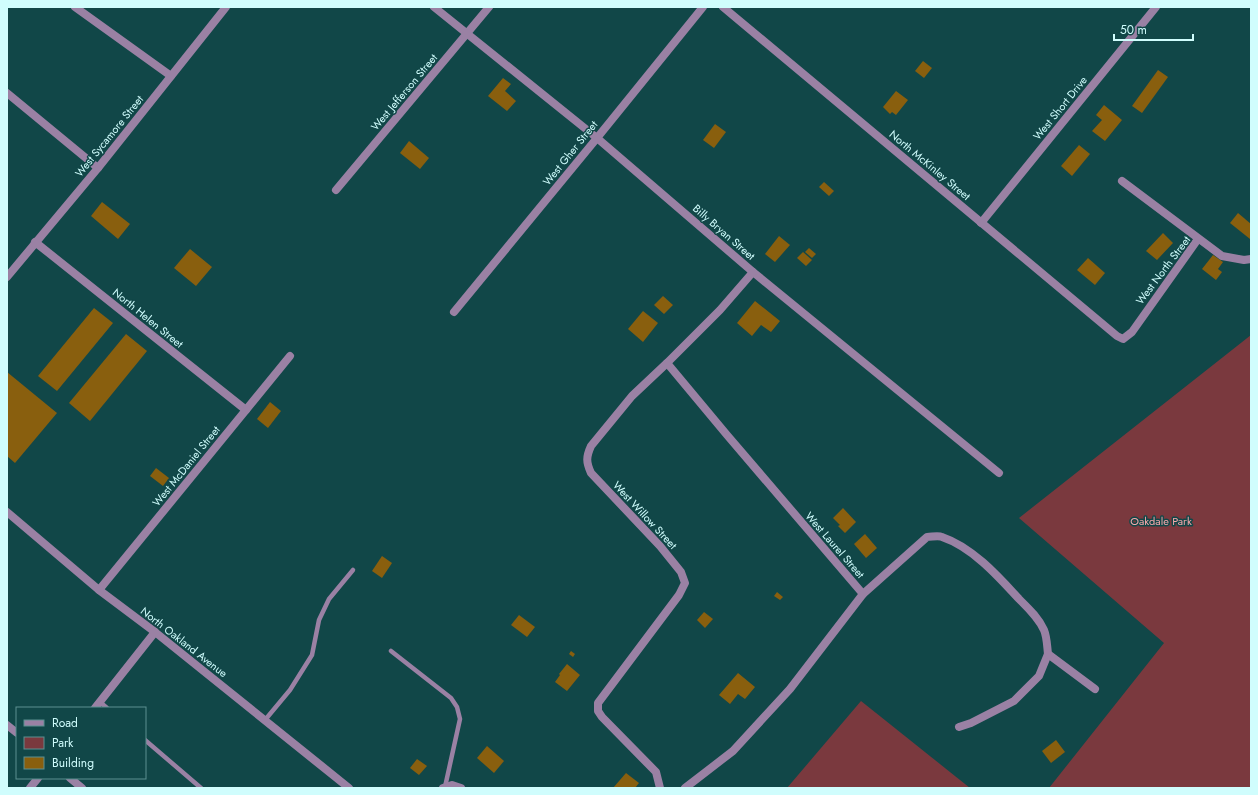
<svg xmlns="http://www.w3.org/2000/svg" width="1258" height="795" font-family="Jost,sans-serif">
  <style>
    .green { fill: #7a393e }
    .building { fill: #895f0e }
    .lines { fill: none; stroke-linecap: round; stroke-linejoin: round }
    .service { stroke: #9a81a4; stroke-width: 4.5 }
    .minor { stroke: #9a81a4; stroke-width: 8 }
    .tertiary { stroke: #9a81a4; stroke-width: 8 }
    .labels { text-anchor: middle; stroke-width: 3; stroke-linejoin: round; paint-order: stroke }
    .street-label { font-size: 11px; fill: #d0fdfd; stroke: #114748 }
    .park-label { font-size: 11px; fill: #faa9ac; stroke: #114748 }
  </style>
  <rect width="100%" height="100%" fill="#114748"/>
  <g class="green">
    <polygon points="1251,335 1251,788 1049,788 1164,643 1019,518"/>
    <polygon points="861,701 970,788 787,788"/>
  </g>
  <g class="building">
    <polygon points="923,61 932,68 924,78 915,71"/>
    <polygon points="1158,70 1168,77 1142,113 1132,106"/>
    <polygon points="503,78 511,84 505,91 516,101 507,111 488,96"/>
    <polygon points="896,91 908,100 896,115 892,112 890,114 883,107"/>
    <polygon points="1104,105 1122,120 1105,141 1092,131 1102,120 1096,115"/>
    <polygon points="715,124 726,132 714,148 703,140"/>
    <polygon points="409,141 429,158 420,169 400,153"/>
    <polygon points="1079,145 1090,154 1072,176 1061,166"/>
    <polygon points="824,182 834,191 829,196 819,187"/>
    <polygon points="102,202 130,224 118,239 91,216"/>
    <polygon points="1238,213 1251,224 1250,239 1230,223"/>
    <polygon points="1163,233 1173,243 1157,260 1146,251"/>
    <polygon points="779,236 790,245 775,262 765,254"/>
    <polygon points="809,248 816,254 812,258 805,252"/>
    <polygon points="190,249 212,267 196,286 174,268"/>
    <polygon points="803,252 812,260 806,266 797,258"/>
    <polygon points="1213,255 1223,262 1218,269 1222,272 1216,280 1202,269"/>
    <polygon points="1088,258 1105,273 1095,285 1077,270"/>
    <polygon points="663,296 673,305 664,314 654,305"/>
    <polygon points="755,301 780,321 771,332 761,325 752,336 737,323"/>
    <polygon points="94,308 113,323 57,391 38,376"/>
    <polygon points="643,311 658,323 643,342 628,329"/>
    <polygon points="126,334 147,351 90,421 69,403"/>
    <polygon points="7,372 57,413 15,463 7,456"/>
    <polygon points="270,402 281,411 268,428 257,419"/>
    <polygon points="156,468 169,478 163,486 150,476"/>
    <polygon points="843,508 856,522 845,533 838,526 840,525 833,518"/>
    <polygon points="865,534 877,548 866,558 854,544"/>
    <polygon points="382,556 392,563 382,578 372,571"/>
    <polygon points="777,592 783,597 780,600 774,596"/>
    <polygon points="704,612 713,619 705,628 697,620"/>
    <polygon points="519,615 535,627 527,637 511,625"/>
    <polygon points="571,651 575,654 573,657 569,654"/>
    <polygon points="567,664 580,675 567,691 555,682 560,675 559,674"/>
    <polygon points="738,673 755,687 745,699 738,694 730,704 719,695"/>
    <polygon points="1056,740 1065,752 1051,763 1042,751"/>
    <polygon points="487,746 504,761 494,773 477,758"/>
    <polygon points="417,759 427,766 419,775 410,768"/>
    <polygon points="626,773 639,783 635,788 613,788"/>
  </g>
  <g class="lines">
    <g class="service">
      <polyline points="391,651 451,698 457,707 460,719 445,787"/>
      <polyline points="100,702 107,708"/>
      <polyline points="265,720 290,690 312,655 319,620 329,599 353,570"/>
      <polyline points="145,740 201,788"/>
    </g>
    <g class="minor">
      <polyline points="75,7 171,76"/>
      <polyline points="434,7 597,138 753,272 999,473"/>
      <polyline points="723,7 1117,336 1123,339 1132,332 1198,239"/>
      <polyline points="7,93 98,168"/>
      <polyline points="1122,181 1222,256 1244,260 1251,259"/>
      <polyline points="336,190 489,7"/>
      <polyline points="981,223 1156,7"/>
      <polyline points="35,242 246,410"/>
      <polyline points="454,312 597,138 703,7"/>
      <polyline points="667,363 727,435 863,594"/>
      <polyline points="99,590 290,356"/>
      <polyline points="95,708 155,632"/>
      <polyline points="7,725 17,733"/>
      <polyline points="959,727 971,723 1014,701 1039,676 1048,654"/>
      <polyline points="70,778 82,788"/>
      <polyline points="30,788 38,778"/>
      <polyline points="443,788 452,785 461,788"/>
      <path d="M660,788L656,772L602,717L598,711V703L679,595L685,583L681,572L660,546L591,473C586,462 586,457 591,446L632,396L667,363L720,310L753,272"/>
      <path d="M685,788L733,751L790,689L863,594L927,537C932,537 938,535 942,537C972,547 998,576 1019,599C1028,608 1038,617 1044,630C1047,637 1047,646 1048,654L1095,689"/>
    </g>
    <g class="tertiary">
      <polyline points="7,277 98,168 226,7"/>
      <polyline points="7,512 99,590 155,632 349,788"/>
    </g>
  </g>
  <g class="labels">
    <g class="street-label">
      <text transform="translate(404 92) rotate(-50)" y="4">West Jefferson Street</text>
      <text transform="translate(1060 108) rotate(-51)" y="4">West Short Drive</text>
      <text transform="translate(109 136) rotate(-51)" y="4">West Sycamore Street</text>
      <text transform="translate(570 153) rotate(-51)" y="4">West Gher Street</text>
      <text transform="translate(930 165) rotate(40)" y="4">North McKinley Street</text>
      <text transform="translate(724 232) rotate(41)" y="4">Billy Bryan Street</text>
      <text transform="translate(1163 270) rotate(-53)" y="4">West North Street</text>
      <text transform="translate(148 318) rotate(39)" y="4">North Helen Street</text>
      <text transform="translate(186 466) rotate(-51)" y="4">West McDaniel Street</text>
      <text transform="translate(645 515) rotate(47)" y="4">West Willow Street</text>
      <text transform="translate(835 545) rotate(49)" y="4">West Laurel Street</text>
      <text transform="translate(184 642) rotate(38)" y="4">North Oakland Avenue</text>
    </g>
    <g class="park-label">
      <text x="1161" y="525">Oakdale Park</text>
    </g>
  </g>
  <rect width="1258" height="795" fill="none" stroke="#d0fdfd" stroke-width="16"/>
  <rect x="16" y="707" width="130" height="72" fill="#114748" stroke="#5d9090"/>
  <rect x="24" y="720" width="20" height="6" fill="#9a81a4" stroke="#5d9090"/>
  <text x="52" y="727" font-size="12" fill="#d0fdfd">Road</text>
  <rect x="24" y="737" width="20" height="12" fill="#7a393e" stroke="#5d9090"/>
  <text x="52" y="747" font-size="12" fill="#d0fdfd">Park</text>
  <rect x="24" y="757" width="20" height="12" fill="#895f0e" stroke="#5d9090"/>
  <text x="52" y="767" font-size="12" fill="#d0fdfd">Building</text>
  <path d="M1114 34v6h79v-6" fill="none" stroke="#d0fdfd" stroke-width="2"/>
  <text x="1120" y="34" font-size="12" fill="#d0fdfd" stroke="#114748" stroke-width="3" paint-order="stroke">50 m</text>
</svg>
